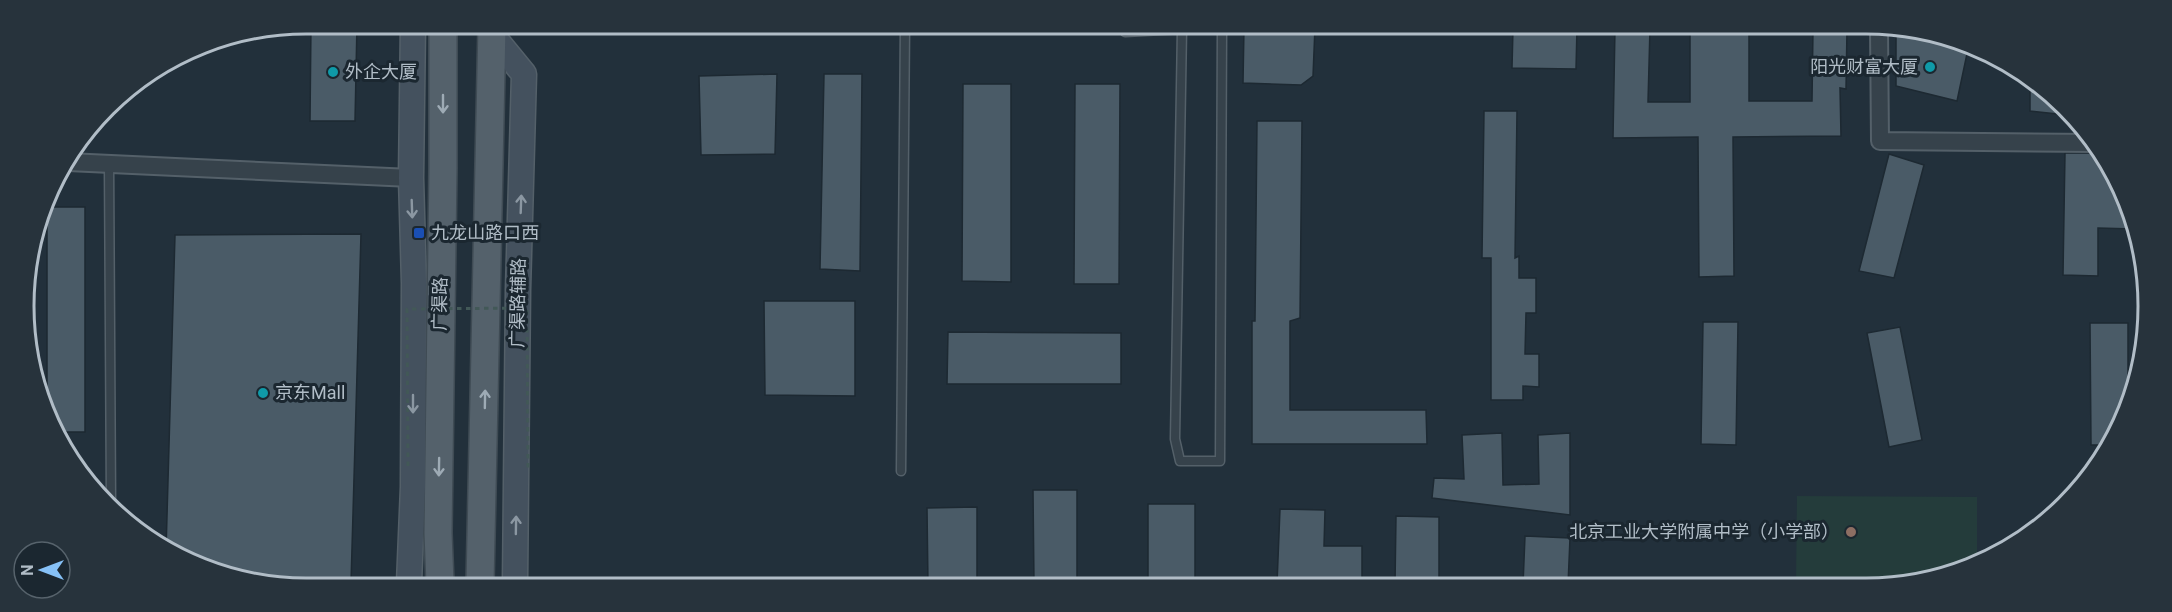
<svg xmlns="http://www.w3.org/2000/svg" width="2172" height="612" font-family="Roboto,'Noto Sans SC',sans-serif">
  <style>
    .green { fill: #243c3b }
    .building { fill: #4a5b67; stroke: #1d2932; stroke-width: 1.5 }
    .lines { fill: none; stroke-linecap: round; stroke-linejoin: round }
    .lane-casing { stroke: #546069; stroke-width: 11 }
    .street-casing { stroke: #546069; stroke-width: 20 }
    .secondary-casing { stroke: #546069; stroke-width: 27 }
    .primary-casing { stroke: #3f4b54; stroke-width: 30 }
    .lane { stroke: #36424b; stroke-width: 8 }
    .street { stroke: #36424b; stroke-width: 16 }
    .secondary { stroke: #44515e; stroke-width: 24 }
    .primary { stroke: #54616b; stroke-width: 27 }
    .path-bridge { stroke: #425857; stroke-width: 3; stroke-dasharray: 4.5 4.5; stroke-linecap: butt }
    .oneway { stroke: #9eabb5 }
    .oneway2 { stroke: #8b97a2 }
    .culture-dot { fill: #0f9aa8; stroke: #1b2730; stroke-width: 2 }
    .transit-dot { fill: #1a4fb4; stroke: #1b2730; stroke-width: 2 }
    .education-dot { fill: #8d6e63; stroke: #1b2730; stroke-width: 2 }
    .labels { text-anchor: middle; stroke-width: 6; stroke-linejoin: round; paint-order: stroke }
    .poi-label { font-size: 18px; fill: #b1bdc7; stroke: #1b2730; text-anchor: start }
    .street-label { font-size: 18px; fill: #b1bdc7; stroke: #1b2730 }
    .rim { fill: none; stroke: #b1bdc7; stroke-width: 3 }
  </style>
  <rect width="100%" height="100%" fill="#22303b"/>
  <polygon class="green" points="1797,496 1977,497 1977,563 1902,586 1796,585"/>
  <g class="building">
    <polygon points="311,24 357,24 355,121 310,121"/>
    <polygon points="1244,27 1315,27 1313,76 1301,85 1243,83"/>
    <polygon points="1513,28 1577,28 1576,69 1512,68"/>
    <polygon points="1615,28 1650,28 1648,102 1690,102 1690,29 1749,29 1749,101 1812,101 1813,29 1847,29 1846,89 1840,88 1841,136 1733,137 1734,276 1699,277 1698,137 1613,138"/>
    <polygon points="1896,29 1921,29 1968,49 1957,101 1896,86"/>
    <polygon points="777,74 775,154 701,155 699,76"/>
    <polygon points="824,74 862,74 860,271 820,269"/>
    <polygon points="2030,79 2067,115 2030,111"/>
    <polygon points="963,84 1011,84 1011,282 962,281"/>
    <polygon points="1075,84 1120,84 1119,284 1074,284"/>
    <polygon points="1484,111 1517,111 1515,258 1519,256 1519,278 1536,278 1536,313 1526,313 1525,354 1539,354 1539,387 1523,386 1523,400 1491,400 1491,258 1482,258"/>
    <polygon points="1257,121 1302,121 1300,318 1290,321 1290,410 1426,410 1427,444 1252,444 1252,321 1255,321"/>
    <polygon points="2065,153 2102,153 2134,229 2098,228 2098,276 2063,275"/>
    <polygon points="1889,154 1924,165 1894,278 1859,271"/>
    <polygon points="47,207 85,207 85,432 60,432 47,407"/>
    <polygon points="361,234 351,583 251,583 166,551 175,235"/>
    <polygon points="764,301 855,301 855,396 765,395"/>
    <polygon points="1703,322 1738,322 1736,445 1701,444"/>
    <polygon points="2090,323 2128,323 2128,405 2119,431 2109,445 2091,445"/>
    <polygon points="1900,327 1922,440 1889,447 1867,333"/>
    <polygon points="948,332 1121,333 1121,384 947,384"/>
    <polygon points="1502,433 1503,485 1539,484 1538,435 1570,433 1570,515 1432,498 1434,478 1464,479 1462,435"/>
    <polygon points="1033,490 1077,490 1077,584 1034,584"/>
    <rect x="1148" y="504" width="47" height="80"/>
    <polygon points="977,507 977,584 928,584 927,508"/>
    <polygon points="1280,509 1325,510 1324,546 1362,546 1362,580 1323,579 1322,585 1277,584"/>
    <polygon points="1396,516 1439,517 1439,585 1395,585"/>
    <polygon points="1525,536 1570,538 1568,585 1523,585"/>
  </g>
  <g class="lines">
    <g class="lane-casing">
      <g id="lane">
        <polyline points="1185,27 1182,29 1175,439 1180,461 1220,461 1222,27"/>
        <polyline points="1125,32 1182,29"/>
        <polyline points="109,163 111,503"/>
        <polyline points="901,471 905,26"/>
      </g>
    </g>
    <g class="street-casing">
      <g id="street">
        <polyline points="1879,29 1880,141 2095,143"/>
        <polyline points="68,162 411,178"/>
      </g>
    </g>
    <g class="secondary-casing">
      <g id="secondary">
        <polyline points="492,35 524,74 518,290 515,583"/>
        <polyline points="409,583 413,487 414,283 411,178 413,24"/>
      </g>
    </g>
    <g class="primary-casing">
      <g id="primary">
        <polyline points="440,583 438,533 443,168 443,24"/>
        <polyline points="480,583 492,25"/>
      </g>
    </g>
    <use href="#lane" class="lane"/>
    <use href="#street" class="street"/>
    <use href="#secondary" class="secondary"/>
    <use href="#primary" class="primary"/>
    <polyline class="path-bridge" points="408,466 407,309 527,308 528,468"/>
  </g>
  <defs><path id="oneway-shaft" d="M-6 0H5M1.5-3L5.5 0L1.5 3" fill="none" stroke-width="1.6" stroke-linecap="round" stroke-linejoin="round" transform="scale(1.5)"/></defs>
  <g class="oneway">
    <use href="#oneway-shaft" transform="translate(443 104) rotate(90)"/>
    <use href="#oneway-shaft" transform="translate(485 399) rotate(-89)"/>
    <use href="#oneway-shaft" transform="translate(439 467) rotate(91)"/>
  </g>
  <g class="oneway2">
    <use href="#oneway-shaft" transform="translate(521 204) rotate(-88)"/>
    <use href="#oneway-shaft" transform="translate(412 209) rotate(88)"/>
    <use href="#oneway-shaft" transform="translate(413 404) rotate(90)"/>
    <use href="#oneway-shaft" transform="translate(516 525) rotate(-89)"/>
  </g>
  <g class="culture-dot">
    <circle cx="1930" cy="67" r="6"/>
    <circle cx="333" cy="72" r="6"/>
    <circle cx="263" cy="393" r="6"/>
  </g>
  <rect class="transit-dot" x="413" y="227" width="12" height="12" rx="3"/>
  <circle class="education-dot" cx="1851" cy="532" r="6"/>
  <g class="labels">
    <g class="poi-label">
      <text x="1918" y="73" text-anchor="end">阳光财富大厦</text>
      <text x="345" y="78">外企大厦</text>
      <text x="431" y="239">九龙山路口西</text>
      <text x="275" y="399">京东Mall</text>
      <text x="1839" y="538" text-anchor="end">北京工业大学附属中学（小学部）</text>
    </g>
    <g class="street-label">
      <text transform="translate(518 303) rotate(-89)" y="6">广渠路辅路</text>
      <text transform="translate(440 304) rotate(-89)" y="6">广渠路</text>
    </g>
  </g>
  <path d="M0 0H2172V612H0ZM306 34H1866A272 272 0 0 1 2138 306V306A272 272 0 0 1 1866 578H306A272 272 0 0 1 34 306V306A272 272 0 0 1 306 34Z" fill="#27333c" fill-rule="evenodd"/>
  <path class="rim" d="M306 34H1866A272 272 0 0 1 2138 306V306A272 272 0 0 1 1866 578H306A272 272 0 0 1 34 306V306A272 272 0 0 1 306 34Z"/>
  <g transform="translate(42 570) rotate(270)"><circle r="28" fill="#1b2730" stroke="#57636c" stroke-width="1.5"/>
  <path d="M0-4.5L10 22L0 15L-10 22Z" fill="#86c1f7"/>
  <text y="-9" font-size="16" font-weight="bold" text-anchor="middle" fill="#b1bdc7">N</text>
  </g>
</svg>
